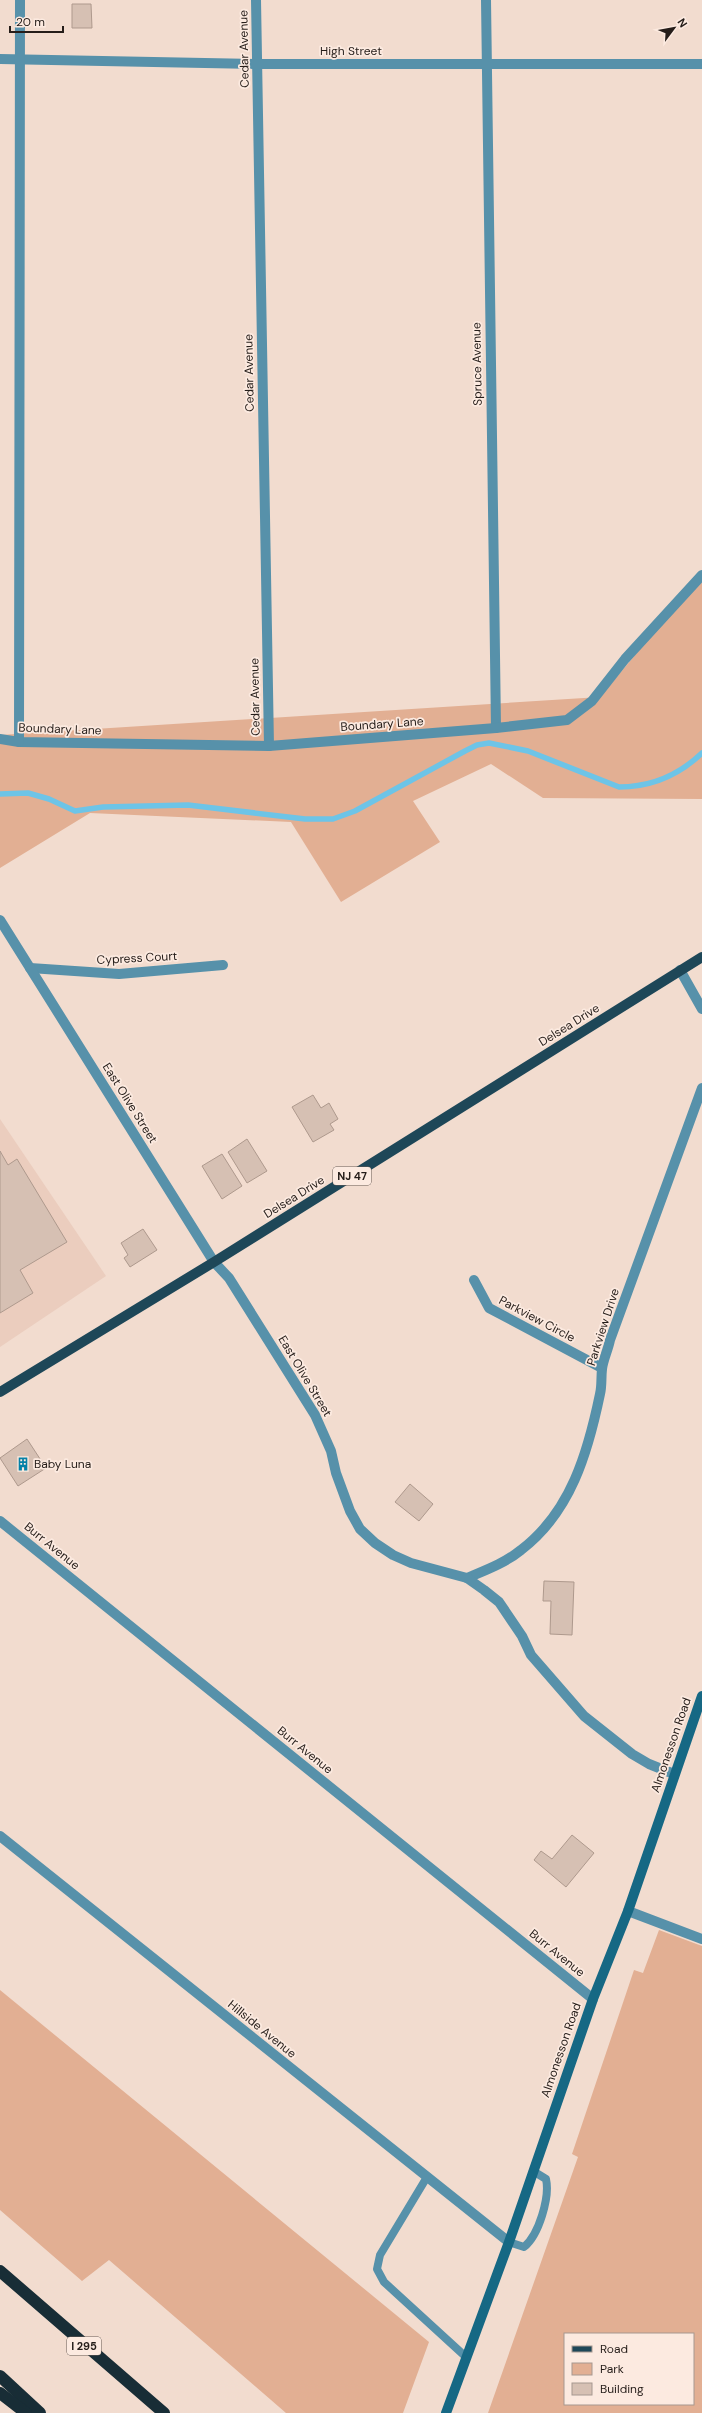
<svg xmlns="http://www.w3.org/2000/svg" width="702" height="2413" font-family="'DM Sans',sans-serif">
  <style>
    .built { fill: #ebcdbe }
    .green { fill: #e2af93; fill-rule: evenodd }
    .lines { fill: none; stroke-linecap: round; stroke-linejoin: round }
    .stream { stroke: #6dc4e7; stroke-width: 5.5 }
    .building { fill: #d6c0b3; stroke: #ae998d }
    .service { stroke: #5791aa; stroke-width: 8 }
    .minor { stroke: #5791aa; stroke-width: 10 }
    .tertiary { stroke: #5791aa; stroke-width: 10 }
    .secondary { stroke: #166884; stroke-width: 10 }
    .primary { stroke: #1e4758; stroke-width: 10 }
    .motorway { stroke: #182d36; stroke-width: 12 }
    .labels { text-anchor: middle; stroke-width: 3.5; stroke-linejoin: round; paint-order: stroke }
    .shield { fill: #fceae0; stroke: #665a55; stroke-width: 1 }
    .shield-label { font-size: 11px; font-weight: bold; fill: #251d19 }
    .street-label { font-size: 12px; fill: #251d19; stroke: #fceae0 }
    .poi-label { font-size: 12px; fill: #251d19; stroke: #fceae0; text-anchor: start }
  </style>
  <rect width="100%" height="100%" fill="#f2dccf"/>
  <polygon class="built" points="0,1119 106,1276 0,1347"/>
  <g class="green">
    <polygon points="702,575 702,799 543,798 491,764 413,801 440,842 341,902 291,822 90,813 0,868 0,735 600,697"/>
    <path d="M659,1930L702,1946V2413H488L578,2157L572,2154L634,1970L643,1973ZM565,2334H693V2404H565Z"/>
    <polygon points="0,1990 429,2342 403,2413 286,2413 109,2260 82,2281 0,2210"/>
  </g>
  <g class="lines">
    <path class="stream" d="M0,794L28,793L49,799L75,811L103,807L188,805L305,819H333L355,811L465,751L477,745L489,743L528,751L619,787C651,787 679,775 702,753"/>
  </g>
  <g class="building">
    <polygon points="72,4 91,4 92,28 72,28"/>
    <polygon points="313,1095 321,1108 329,1103 338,1119 330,1124 334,1130 313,1142 292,1107"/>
    <polygon points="247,1139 267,1171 247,1183 228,1152"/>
    <polygon points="0,1151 8,1165 17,1159 67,1242 20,1270 33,1293 0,1313"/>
    <polygon points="222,1154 242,1186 222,1199 202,1166"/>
    <polygon points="143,1229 157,1250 130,1267 124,1258 128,1255 121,1243"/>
    <polygon points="27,1439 46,1468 18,1486 0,1458"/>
    <polygon points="410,1484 433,1504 419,1521 395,1502"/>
    <polygon points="544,1581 574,1582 572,1635 550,1634 551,1601 543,1601"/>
    <polygon points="572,1835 594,1853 566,1887 534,1860 541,1851 552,1859"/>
  </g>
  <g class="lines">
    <g class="service">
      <polyline points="427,2177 380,2255 377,2269 384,2282 466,2357"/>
      <path d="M509,2242L524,2247C539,2235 550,2197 546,2179L533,2171"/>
    </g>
    <g class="minor">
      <polyline points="256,0 269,746"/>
      <polyline points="486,0 496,728"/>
      <polyline points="0,59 257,64 702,64"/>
      <polyline points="0,739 19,742 269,746 496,728 567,720 592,701 625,659 702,575"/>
      <polyline points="19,742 20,0"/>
      <polyline points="30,968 119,974 223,965"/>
      <polyline points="680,970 702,1009"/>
      <polyline points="474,1280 489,1308 602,1368"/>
      <polyline points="0,1521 593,1999"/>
      <path d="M467,1578C486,1570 505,1563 521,1550C571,1512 588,1452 600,1394C602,1386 601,1378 602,1369C603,1360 608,1350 610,1340L702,1088"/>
      <polyline points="0,1836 509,2242"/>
      <polyline points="628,1911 702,1939"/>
    </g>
    <polyline class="tertiary" points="0,920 214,1262 229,1278 315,1415 331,1451 336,1473 350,1511 360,1529 375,1543 393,1555 411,1563 467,1578 484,1590 499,1602 522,1636 531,1655 584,1716 632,1754 649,1764 674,1774"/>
    <polyline class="secondary" points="446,2413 509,2242 593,1999 628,1911 702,1696"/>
    <polyline class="primary" points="0,1392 214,1262 702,957"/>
    <g class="motorway">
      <polyline points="0,2271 164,2413"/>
      <polyline points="0,2376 40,2413"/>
      <polyline points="0,2393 26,2413"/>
    </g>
  </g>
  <defs>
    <g id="building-bare" transform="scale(1.08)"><path d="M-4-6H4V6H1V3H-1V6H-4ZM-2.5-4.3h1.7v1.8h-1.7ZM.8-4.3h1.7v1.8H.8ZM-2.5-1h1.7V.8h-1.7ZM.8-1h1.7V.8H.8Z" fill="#0581a7" stroke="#fceae0" stroke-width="2.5" paint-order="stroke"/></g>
  </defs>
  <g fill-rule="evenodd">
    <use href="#building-bare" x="23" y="1464"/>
  </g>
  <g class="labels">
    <g class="shield">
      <rect x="333" y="1167" width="38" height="18" rx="3"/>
      <rect x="67" y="2337" width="34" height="18" rx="3"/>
    </g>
    <g class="shield-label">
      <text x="352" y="1180">NJ 47</text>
      <text x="84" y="2350">I 295</text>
    </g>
    <g class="street-label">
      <text transform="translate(244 49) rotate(-91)" y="4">Cedar Avenue</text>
      <text x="351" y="55">High Street</text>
      <text transform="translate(477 364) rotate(-91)" y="4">Spruce Avenue</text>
      <text transform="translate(249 373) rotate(-91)" y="4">Cedar Avenue</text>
      <text transform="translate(255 697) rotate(-91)" y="4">Cedar Avenue</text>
      <text transform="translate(382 724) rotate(-4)" y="4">Boundary Lane</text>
      <text transform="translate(60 729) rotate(2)" y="4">Boundary Lane</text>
      <text transform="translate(137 958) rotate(-3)" y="4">Cypress Court</text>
      <text transform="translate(569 1025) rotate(-32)" y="4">Delsea Drive</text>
      <text transform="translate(130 1103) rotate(58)" y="4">East Olive Street</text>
      <text transform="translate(294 1197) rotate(-32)" y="4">Delsea Drive</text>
      <text transform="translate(537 1319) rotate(28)" y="4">Parkview Circle</text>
      <text transform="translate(603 1327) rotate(-72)" y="4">Parkview Drive</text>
      <text transform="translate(305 1376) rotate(59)" y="4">East Olive Street</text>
      <text transform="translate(52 1546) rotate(39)" y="4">Burr Avenue</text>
      <text transform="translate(671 1745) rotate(-71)" y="4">Almonesson Road</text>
      <text transform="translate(305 1750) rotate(39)" y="4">Burr Avenue</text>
      <text transform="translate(557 1953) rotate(39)" y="4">Burr Avenue</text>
      <text transform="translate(262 2029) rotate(39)" y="4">Hillside Avenue</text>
      <text transform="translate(561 2050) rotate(-71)" y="4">Almonesson Road</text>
    </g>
    <g class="poi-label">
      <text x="34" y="1468">Baby Luna</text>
    </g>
  </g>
  <rect x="564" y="2333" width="130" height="72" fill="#fceae0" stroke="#a69890"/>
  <rect x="572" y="2346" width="20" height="6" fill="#1e4758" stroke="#a69890"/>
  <text x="600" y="2353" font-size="12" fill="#251d19">Road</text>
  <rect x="572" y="2363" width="20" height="12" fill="#e2af93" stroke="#a69890"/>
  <text x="600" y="2373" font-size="12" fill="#251d19">Park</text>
  <rect x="572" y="2383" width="20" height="12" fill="#d6c0b3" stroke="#a69890"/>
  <text x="600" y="2393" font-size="12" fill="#251d19">Building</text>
  <g transform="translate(674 28) rotate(58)" stroke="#fceae0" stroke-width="3" paint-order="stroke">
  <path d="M0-3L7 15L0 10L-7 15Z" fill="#251d19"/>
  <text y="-6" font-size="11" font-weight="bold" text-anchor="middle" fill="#251d19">N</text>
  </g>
  <path d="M10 26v6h53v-6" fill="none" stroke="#251d19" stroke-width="2"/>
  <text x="16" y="26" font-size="12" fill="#251d19" stroke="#fceae0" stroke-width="3" paint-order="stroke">20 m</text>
</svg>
